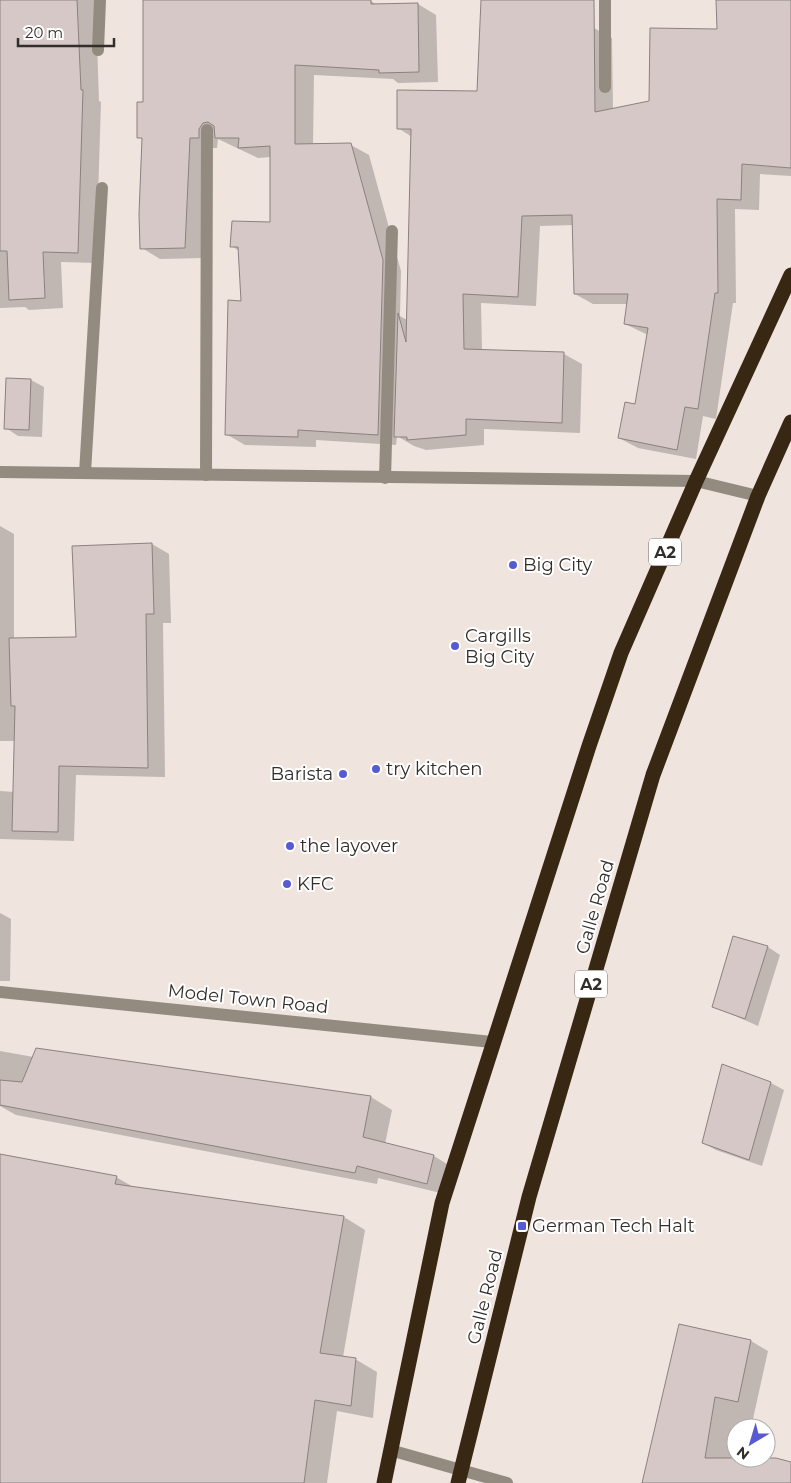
<svg xmlns="http://www.w3.org/2000/svg" width="791" height="1483" font-family="Montserrat,sans-serif">
  <style>
    .shadow { fill: #0003 }
    .building { fill: #d5c8c7; stroke: #8c8180 }
    .lines { fill: none; stroke-linecap: round; stroke-linejoin: round }
    .minor { stroke: #948b80; stroke-width: 12 }
    .highway { stroke: #382813; stroke-width: 15 }
    .poi-dot { fill: #575ad2; stroke: #fff; stroke-width: 2 }
    .labels { text-anchor: middle; stroke-width: 4; stroke-linejoin: round; paint-order: stroke }
    .shield { fill: #fff; stroke: #706d6b; stroke-width: 1 }
    .shield-label { font-size: 16px; font-weight: bold; fill: #322e2c }
    .poi-label { font-size: 18px; fill: #322e2c; stroke: #fff; text-anchor: start }
    .street-label { font-size: 18px; fill: #322e2c; stroke: #fff }
  </style>
  <rect width="100%" height="100%" fill="#f0e4df"/>
  <g class="shadow">
    <polygon points="0,0 100,0 96,11 99,101 101,102 96,263 61,262 63,308 29,310 25,307 0,308"/>
    <polygon points="144,0 348,0 371,1 377,5 418,4 436,15 438,82 398,83 393,79 314,75 313,145 351,145 369,155 401,271 400,316 407,320 412,137 398,128 478,93 594,28 612,38 613,109 650,102 718,30 718,0 791,0 791,176 760,174 759,210 735,209 736,303 733,303 716,419 703,416 696,459 638,448 619,438 636,406 648,335 625,324 628,304 593,304 575,294 574,225 540,226 536,306 481,303 482,351 564,354 582,364 580,433 484,429 484,445 426,450 414,446 397,436 396,445 316,440 316,447 245,445 226,434 242,302 239,251 232,246 271,223 271,157 258,158 218,139 217,148 208,148 204,258 160,259 142,248 143,139 139,137 145,103"/>
    <polygon points="8,379 31,380 44,387 42,437 18,436 6,428"/>
    <polygon points="0,526 14,534 14,639 77,638 152,544 169,554 171,623 163,623 165,777 76,775 74,841 0,839 0,791 14,792 15,741 0,741"/>
    <polygon points="0,913 11,919 10,981 0,981"/>
    <polygon points="734,937 768,947 780,955 758,1026 713,1006"/>
    <polygon points="37,1049 371,1097 392,1110 385,1144 434,1156 455,1169 449,1195 378,1178 377,1184 16,1115 0,1106 0,1051 34,1057"/>
    <polygon points="723,1066 771,1083 784,1090 762,1166 716,1150 703,1143"/>
    <polygon points="0,1155 116,1177 135,1188 344,1217 365,1230 343,1357 355,1359 377,1372 373,1418 337,1411 327,1483 0,1483"/>
    <polygon points="751,1341 768,1351 751,1428 736,1428 736,1458 766,1457 791,1463 791,1483 648,1483"/>
  </g>
  <g class="building">
    <polygon points="0,0 77,0 81,90 83,90 78,253 43,252 45,298 9,300 7,251 0,251"/>
    <polygon points="143,0 371,0 371,4 418,3 419,72 379,73 379,70 295,65 295,144 351,143 383,260 378,435 298,430 298,437 225,435 228,300 241,301 238,247 230,247 232,221 270,222 270,146 238,148 239,138 215,138 214,126 208,122 203,123 199,129 199,138 190,138 185,248 140,249 139,214 142,138 137,138 137,102 143,102"/>
    <polygon points="481,0 594,0 595,112 649,101 650,28 717,29 716,0 791,0 791,168 742,164 741,200 717,199 718,293 715,293 698,409 685,407 677,450 618,438 625,402 635,404 648,328 624,324 628,294 574,294 572,215 522,216 518,297 463,294 464,349 564,352 562,423 466,419 466,435 407,440 407,437 394,437 398,313 406,342 411,129 397,129 397,90 477,91"/>
    <polygon points="6,378 31,379 29,430 4,429"/>
    <polygon points="152,543 154,614 146,614 148,768 59,766 58,832 12,831 15,706 11,706 9,638 76,637 72,546"/>
    <polygon points="733,936 768,946 745,1019 712,1007"/>
    <polygon points="36,1048 371,1096 363,1137 434,1155 427,1184 357,1166 355,1173 0,1105 0,1080 22,1082"/>
    <polygon points="722,1064 771,1082 749,1160 702,1143"/>
    <polygon points="0,1154 117,1176 115,1184 344,1216 320,1353 356,1358 351,1406 315,1400 304,1483 0,1483"/>
    <polygon points="679,1324 751,1340 738,1402 715,1397 705,1458 776,1458 791,1462 791,1483 642,1483"/>
  </g>
  <g class="lines">
    <g class="minor">
      <polyline points="605,0 605,87"/>
      <polyline points="98,50 100,0"/>
      <polyline points="0,472 696,481 758,496"/>
      <polyline points="85,473 102,188"/>
      <polyline points="206,475 207,130"/>
      <polyline points="385,478 392,231"/>
      <polyline points="0,992 492,1042"/>
      <polyline points="390,1450 507,1483"/>
    </g>
    <g class="highway">
      <polyline points="384,1483 442,1203 589,746 621,653 696,481 791,275"/>
      <polyline points="458,1483 529,1197 653,775 758,496 791,422"/>
    </g>
  </g>
  <g class="poi-dot">
    <circle cx="513" cy="565" r="5"/>
    <circle cx="455" cy="646" r="5"/>
    <circle cx="376" cy="769" r="5"/>
    <circle cx="343" cy="774" r="5"/>
    <circle cx="290" cy="846" r="5"/>
    <circle cx="287" cy="884" r="5"/>
    <rect x="517" y="1221" width="10" height="10" rx="2.5"/>
  </g>
  <g class="labels">
    <g class="shield">
      <rect x="649" y="538.5" width="32" height="27" rx="4"/>
      <rect x="575" y="970.5" width="32" height="27" rx="4"/>
    </g>
    <g class="shield-label">
      <text x="665" y="558">A2</text>
      <text x="591" y="990">A2</text>
    </g>
    <g class="poi-label">
      <text x="523" y="571">Big City</text>
      <text x="465" y="642">Cargills<tspan x="465" dy="21">Big City</tspan></text>
      <text x="386" y="775">try kitchen</text>
      <text x="333" y="780" text-anchor="end">Barista</text>
      <text x="300" y="852">the layover</text>
      <text x="297" y="890">KFC</text>
      <text x="532" y="1232">German Tech Halt</text>
    </g>
    <g class="street-label">
      <text transform="translate(595 907) rotate(-74)" y="6">Galle Road</text>
      <text transform="translate(248 999) rotate(6)" y="6">Model Town Road</text>
      <text transform="translate(485 1297) rotate(-76)" y="6">Galle Road</text>
    </g>
  </g>
  <g transform="translate(751 1443) rotate(218)"><circle r="24" fill="#ffffff" stroke="#adabab"/>
  <path d="M0-4L9 19L0 12L-9 19Z" fill="#575ad2"/>
  <text y="-8" font-size="14" font-weight="bold" text-anchor="middle" fill="#322e2c">N</text>
  </g>
  <path d="M18 38v8h96v-8" fill="none" stroke="#322e2c" stroke-width="2.5"/>
  <text x="25" y="38" font-size="15" fill="#322e2c" stroke="#ffffff" stroke-width="4" paint-order="stroke">20 m</text>
</svg>
